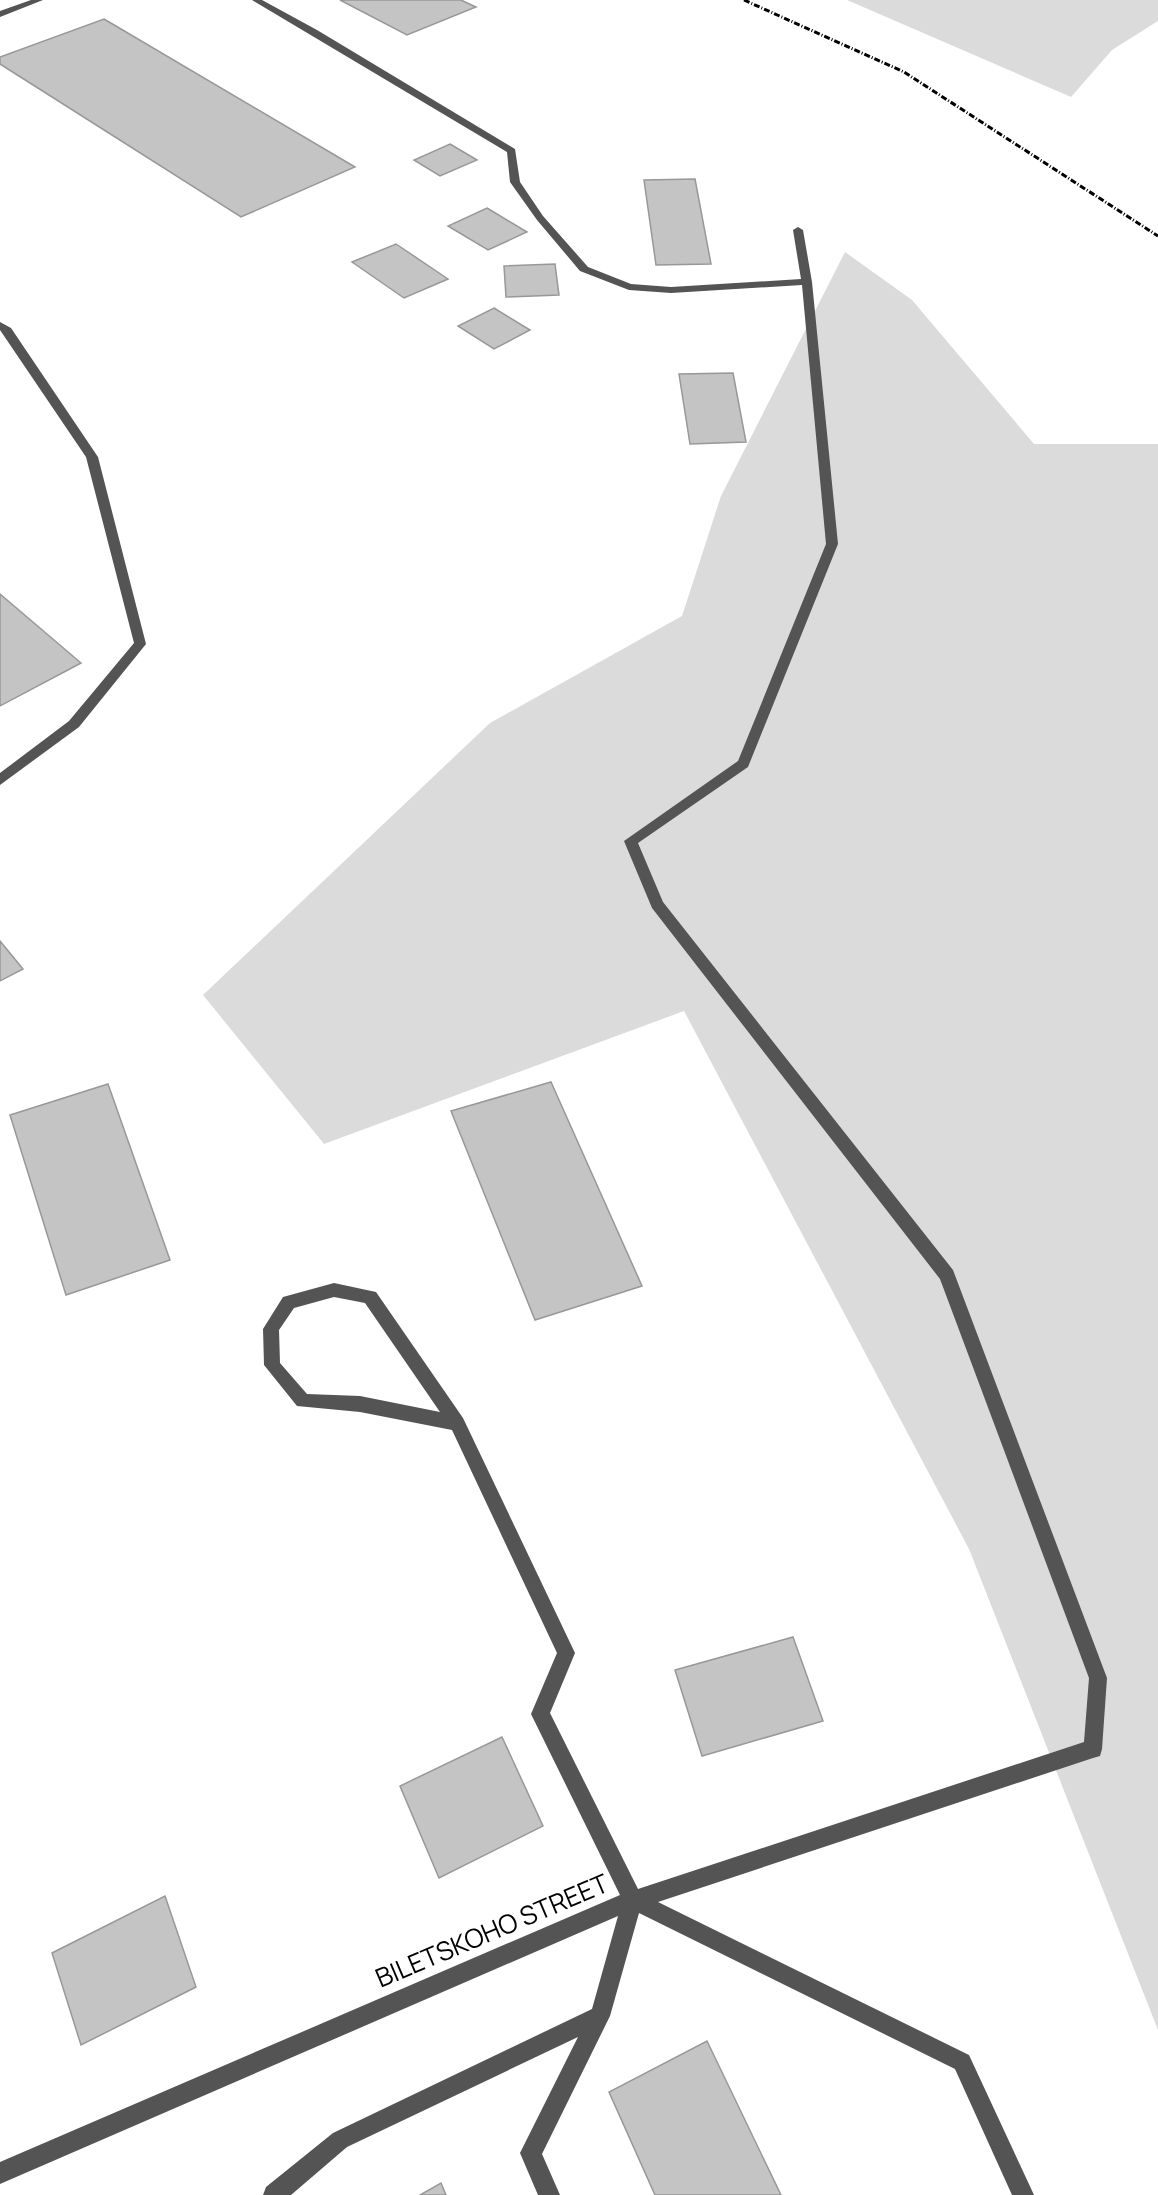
<svg xmlns="http://www.w3.org/2000/svg" width="1158" height="2195" font-family="Manrope,sans-serif">
  <style>
    .green { fill: #dbdbdb }
    .building { fill: #c4c4c4; stroke: #989898; stroke-width: 1.5 }
    .lines { fill: none; stroke-linecap: round; stroke-linejoin: round }
    .minor { fill: #545454; fill-rule: evenodd }
    .rail { stroke: #000; stroke-width: 3; stroke-dasharray: 6 2 1 2; stroke-linecap: butt }
    .labels { text-anchor: middle; stroke-width: 4.5; stroke-linejoin: round; paint-order: stroke }
    .near-street-label { font-size: 26px; fill: #000; stroke: #fff }
  </style>
  <rect width="100%" height="100%" fill="#fff"/>
  <g class="green">
    <polygon points="847,0 1158,0 1158,21 1112,50 1071,97"/>
    <polygon points="845,252 912,300 1034,444 1158,444 1158,2030 969,1549 684,1011 324,1144 203,995 490,723 682,616 721,496"/>
  </g>
  <g class="building">
    <polygon points="340,0 461,0 476,7 407,35"/>
    <polygon points="104,19 355,167 241,217 0,64 0,57"/>
    <polygon points="450,144 477,160 440,176 414,160"/>
    <polygon points="695,179 711,264 656,265 644,180"/>
    <polygon points="487,208 527,232 488,250 448,226"/>
    <polygon points="396,244 448,279 404,298 352,262"/>
    <polygon points="555,264 559,295 506,297 504,266"/>
    <polygon points="494,308 530,330 494,349 458,326"/>
    <polygon points="733,373 746,442 690,444 679,374"/>
    <polygon points="0,594 81,663 0,706"/>
    <polygon points="0,941 23,969 0,981"/>
    <polygon points="551,1082 642,1286 535,1320 451,1111"/>
    <polygon points="108,1084 170,1260 66,1295 10,1115"/>
    <polygon points="793,1637 823,1721 702,1756 675,1670"/>
    <polygon points="502,1737 543,1826 439,1878 400,1786"/>
    <polygon points="165,1896 196,1987 81,2045 52,1953"/>
    <polygon points="707,2041 781,2195 655,2195 609,2092"/>
    <polygon points="441,2183 446,2195 420,2195"/>
  </g>
  <g class="lines">
    <g class="minor">
      <polygon points="31,0 43,0 0,17 0,11"/>
      <path d="M252,0H262L317,30L515,149L520,182L543,216L588,267L631,284L671,287L801,279L793,230L798,227L803,230L812,282L838,544L748,767L638,843L663,902L953,1270L1107,1678L1102,1749L1100,1756L1093,1758L658,1902L969,2055L1034,2195H1012L955,2069L639,1913L610,2016L542,2154L560,2195H538L520,2153L578,2037L347,2147L291,2195H263L266,2187L333,2133L592,2009L618,1916L0,2184V2162L620,1895L531,1714L557,1653L452,1430L360,1412L297,1406L264,1365L263,1329L283,1297L334,1283L376,1292L463,1418L575,1653L550,1713L638,1889L1084,1742L1089,1678L940,1279L652,908L624,841L738,761L826,544L802,285L671,293L629,290L580,271L537,220L510,182L507,152ZM334,1297L365,1303L440,1412L360,1396L307,1394L280,1363L279,1330L294,1308Z"/>
      <polygon points="0,322 11,328 98,457 146,644 79,727 0,785 0,773 69,721 134,643 86,457 0,330"/>
    </g>
    <polyline class="rail" points="744,0 904,72 1158,236"/>
  </g>
  <g class="labels">
    <g class="near-street-label">
      <text transform="translate(492 1931) rotate(-23)" y="9">BILETSKOHO STREET</text>
    </g>
  </g>
</svg>
